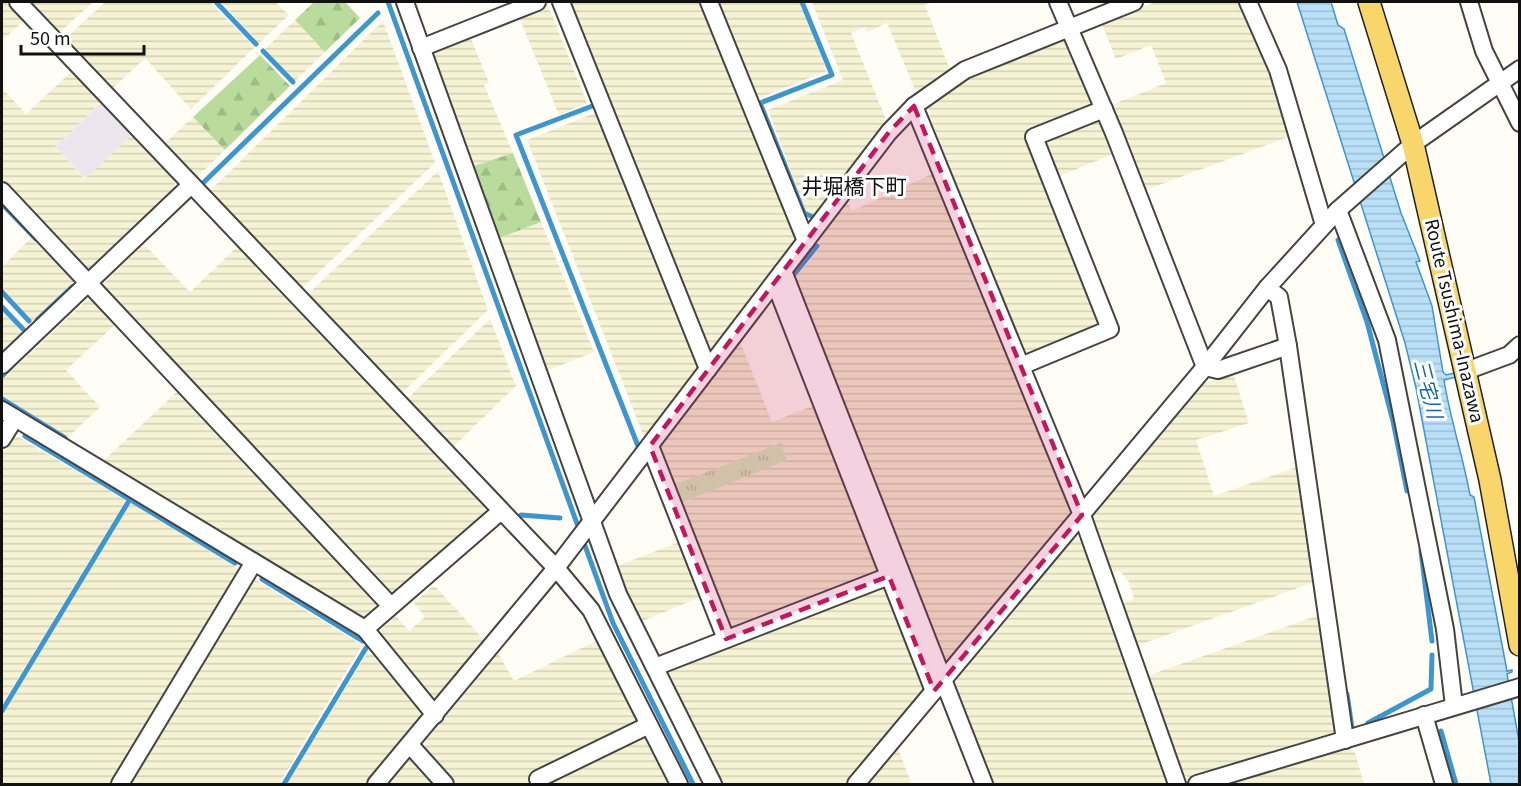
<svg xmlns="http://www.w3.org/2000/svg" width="1521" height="786" font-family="Georgia,'Noto Sans JP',serif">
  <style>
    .industrial { fill: #eee6ef }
    .farmland { fill: url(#farmland-rules) }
    .grass { fill: url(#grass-tufts) }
    .forest { fill: url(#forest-firs) }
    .water { fill: url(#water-rules); stroke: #3f96cf; stroke-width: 1.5 }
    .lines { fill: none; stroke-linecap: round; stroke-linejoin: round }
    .stream { stroke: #3f96cf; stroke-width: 5 }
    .minor-casing { stroke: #444; stroke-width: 20 }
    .major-casing { stroke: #222; stroke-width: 24 }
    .minor { stroke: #fff; stroke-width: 16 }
    .major { stroke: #f9d66b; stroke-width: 21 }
    .marked { fill: #c2185b; fill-opacity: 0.2; stroke: #c2185b; stroke-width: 4.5; stroke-dasharray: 12 8; stroke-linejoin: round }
    .labels { text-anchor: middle; stroke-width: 6; stroke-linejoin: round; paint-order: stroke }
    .street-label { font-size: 18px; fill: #111; stroke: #fff }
    .water-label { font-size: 20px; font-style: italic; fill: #1768a6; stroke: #fff }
    .quarter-label { font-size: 21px; fill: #111; stroke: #fff }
  </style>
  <defs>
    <pattern id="farmland-rules" width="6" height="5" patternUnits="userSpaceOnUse" patternTransform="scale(1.5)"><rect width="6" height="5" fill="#f6f3d4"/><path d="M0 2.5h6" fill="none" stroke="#d2cfb5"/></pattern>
    <pattern id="grass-tufts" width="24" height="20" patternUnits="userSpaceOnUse" patternTransform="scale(1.5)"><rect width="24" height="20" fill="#d5ebbd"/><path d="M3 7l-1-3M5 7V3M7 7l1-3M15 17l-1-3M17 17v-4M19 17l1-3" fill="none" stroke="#b6c8a1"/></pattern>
    <pattern id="forest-firs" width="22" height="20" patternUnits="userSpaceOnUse" patternTransform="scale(1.5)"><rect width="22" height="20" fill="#b9dc9c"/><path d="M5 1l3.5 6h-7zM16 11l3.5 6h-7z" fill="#9ebc85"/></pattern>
    <pattern id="water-rules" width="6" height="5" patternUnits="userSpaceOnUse" patternTransform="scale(1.5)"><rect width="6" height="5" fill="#b9e0f7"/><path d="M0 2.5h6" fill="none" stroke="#9ebfd3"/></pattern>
  </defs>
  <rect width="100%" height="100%" fill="#fffdf5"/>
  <polygon class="industrial" points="101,102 132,135 86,179 55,147"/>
  <g class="farmland">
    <polygon points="2,2 6,2 24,20 2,41"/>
    <polygon points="28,2 93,2 58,34"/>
    <polygon points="105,2 210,2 255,47 191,109 145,58 111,90 64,40"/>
    <polygon points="221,2 275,2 289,15 259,43"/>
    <polygon points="568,2 701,2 794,236 793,245 712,352 705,350"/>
    <polygon points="717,2 800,2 827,71 757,99"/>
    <polygon points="812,2 932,2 925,5 950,70 917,94 887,23 867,32 865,27 851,33 887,122 816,215 806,211 768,110 843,80"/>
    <polygon points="1156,2 1241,2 1262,49 1288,137 1143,191 1109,106 1166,83 1151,45 1116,59 1101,22"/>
    <polygon points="548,5 587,103 559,115 519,17"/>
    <polygon points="295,20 325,52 295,81 265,49"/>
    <polygon points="383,21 435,163 302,288 208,193"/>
    <polygon points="470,36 489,83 484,85 513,153 471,167 433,57 436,49"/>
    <polygon points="1060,38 1067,42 1091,102 1090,106 1026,131 1103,326 1024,358 928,112 930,102 961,80"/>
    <polygon points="72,71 101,102 55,147 85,179 132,135 175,180 174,192 93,269 84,269 2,183 2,88 26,114"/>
    <polygon points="600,111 701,360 698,369 645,439 527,140"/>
    <polygon points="193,117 225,150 196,178 164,144"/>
    <polygon points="1094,119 1099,121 1113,154 1055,178 1041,146 1045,141"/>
    <polygon points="438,171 488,310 401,394 307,295"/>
    <polygon points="934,173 1070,511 1066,524 949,661 942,661 793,280 820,248 818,236 846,199 852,211"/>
    <polygon points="541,222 594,352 546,371 497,239"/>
    <polygon points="31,238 75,281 32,321 2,288 2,267"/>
    <polygon points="144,244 190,292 238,246 486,506 486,516 394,592 386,592 104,290 102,285"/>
    <polygon points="92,295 117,323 66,370 100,407 68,437 2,396 2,380"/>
    <polygon points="2,311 22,332 23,336 2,356"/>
    <polygon points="490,319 516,386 453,447 406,400"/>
    <polygon points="740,342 772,422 815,405 881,570 877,576 734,631 726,627 678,504 787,459 781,444 671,486 660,456 661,446"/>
    <polygon points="1233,373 1249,423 1196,440 1214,496 1300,466 1317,581 1136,646 1121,604 1134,599 1129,582 1120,571 1109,574 1091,523 1093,513 1203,383"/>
    <polygon points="180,389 378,600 379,610 371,616 357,618 101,463"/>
    <polygon points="13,434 126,500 2,705 2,454"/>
    <polygon points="129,502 239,569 239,574 112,784 2,784 2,716"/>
    <polygon points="1074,538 1080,539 1166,782 1164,784 991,784 955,685 957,677"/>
    <polygon points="682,541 703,596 640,622 617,566"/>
    <polygon points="251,577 362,645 279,784 127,784"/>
    <polygon points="434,585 486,642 440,697 429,696 379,635 380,630 396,616 409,631 425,617 414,603"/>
    <polygon points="881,585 888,588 925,683 923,691 845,784 721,784 664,675 668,668"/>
    <polygon points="1322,614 1339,727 1334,736 1191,779 1182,774 1147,676"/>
    <polygon points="598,640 637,720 633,727 539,784 456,784 426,751 425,738 497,651 514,681"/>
    <polygon points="371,647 419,709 420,725 371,784 287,784"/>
    <polygon points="640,735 646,738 670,784 541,784"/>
    <polygon points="897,746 912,784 866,784"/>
    <polygon points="1350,746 1355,753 1364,784 1216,784"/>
    <polygon points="407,760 416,760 438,784 385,784"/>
  </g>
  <polygon class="grass" points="781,443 787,460 678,504 671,486"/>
  <g class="forest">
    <polygon points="314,2 345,2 360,18 325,52 295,20"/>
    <polygon points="260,55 290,86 225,150 193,117"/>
    <polygon points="513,153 541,222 497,239 471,167"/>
  </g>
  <path class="water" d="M1297,2H1331L1338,25L1344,29L1401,213L1420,261L1416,262L1432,306L1443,372L1446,375L1455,373L1456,377L1444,380C1450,419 1463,456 1470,495L1474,497L1507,671L1512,670V672L1507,674L1519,741V784H1491L1416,388L1405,343Z"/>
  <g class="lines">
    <g class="stream">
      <polyline points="216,2 256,44"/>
      <polyline points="388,2 613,623 693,784"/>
      <polyline points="802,2 832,75 760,103 804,213 813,217"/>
      <polyline points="263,51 293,82"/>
      <polyline points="592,100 595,105 516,135 638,446"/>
      <polyline points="202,184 378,13"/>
      <polyline points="2,204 36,239"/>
      <polyline points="1338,240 1367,322 1393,421 1407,491 1410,490 1411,495"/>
      <polyline points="792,277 817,246"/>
      <polyline points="2,292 29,321"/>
      <polyline points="2,307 23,329"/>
      <polyline points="37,320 72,287"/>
      <polyline points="2,376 11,367"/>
      <polyline points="2,399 65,438"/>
      <polyline points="25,436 235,563"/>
      <polyline points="521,515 560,518"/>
      <polyline points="1421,551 1432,641"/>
      <polyline points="262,579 363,641"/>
      <polyline points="1347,694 1352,728"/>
      <polyline points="2,711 130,499"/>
      <polyline points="1368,723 1431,689 1432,655"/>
      <polyline points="1441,731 1456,784"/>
      <polyline points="284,784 366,648"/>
    </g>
    <g class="minor-casing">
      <g id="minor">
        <polyline points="18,2 556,568 591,610 679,784"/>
        <polyline points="405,2 618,594 713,784"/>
        <polyline points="561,2 708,369"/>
        <polyline points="709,2 806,241"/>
        <polyline points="1058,2 1114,133 1205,367"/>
        <polyline points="1248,2 1278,70 1324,225"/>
        <polyline points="1469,2 1484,51 1520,123"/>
        <polyline points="421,48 537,2"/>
        <polyline points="914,106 1082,515 1177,784"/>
        <polyline points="2,191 391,606"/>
        <polyline points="1338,210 1387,340 1445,629 1454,706"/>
        <polyline points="783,271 984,784"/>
        <polyline points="775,283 934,691"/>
        <polyline points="1267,288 1279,297 1288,346"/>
        <polyline points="2,365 191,185"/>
        <polyline points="1021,366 1110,329 1034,137 1104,109"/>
        <polyline points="1205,367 1218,370 1288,346 1345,740"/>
        <polyline points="1466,371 1509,355 1520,345"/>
        <polyline points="2,410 365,629 435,715"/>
        <polyline points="2,439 15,418"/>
        <polyline points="650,446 726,639"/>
        <polyline points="365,629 501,511"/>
        <polyline points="655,667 889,576"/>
        <polyline points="1424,715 1444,784"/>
        <polyline points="410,745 445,784"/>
        <polyline points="538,779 649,725"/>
        <polyline points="120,784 254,562"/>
        <polyline points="376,784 556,568 889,132 914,106 965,70 1134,2"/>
        <polyline points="856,784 1205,367 1267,288 1338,210 1413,144 1520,69"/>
        <polyline points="1197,784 1520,687"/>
      </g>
    </g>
    <g class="major-casing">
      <polyline id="major" points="1369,2 1413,144 1490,480 1520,645"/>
    </g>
    <use href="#minor" class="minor"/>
    <use href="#major" class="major"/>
  </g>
  <path class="marked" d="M914,106L1082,515L934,691L889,576L726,639L650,446L889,132Z"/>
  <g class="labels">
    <g class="street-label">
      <text transform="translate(1454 321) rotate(77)" y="6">Route Tsushima-Inazawa</text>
    </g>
    <g class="water-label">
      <text transform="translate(1428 389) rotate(76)" y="7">三宅川</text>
    </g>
    <g class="quarter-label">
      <text x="854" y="194">井堀橋下町</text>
    </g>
  </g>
  <rect width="1521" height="786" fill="none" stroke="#111111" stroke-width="6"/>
  <path d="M21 45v9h123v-9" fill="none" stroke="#111111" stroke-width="3"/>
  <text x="30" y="45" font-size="18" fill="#111111" stroke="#ffffff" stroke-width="4.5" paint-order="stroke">50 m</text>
</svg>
